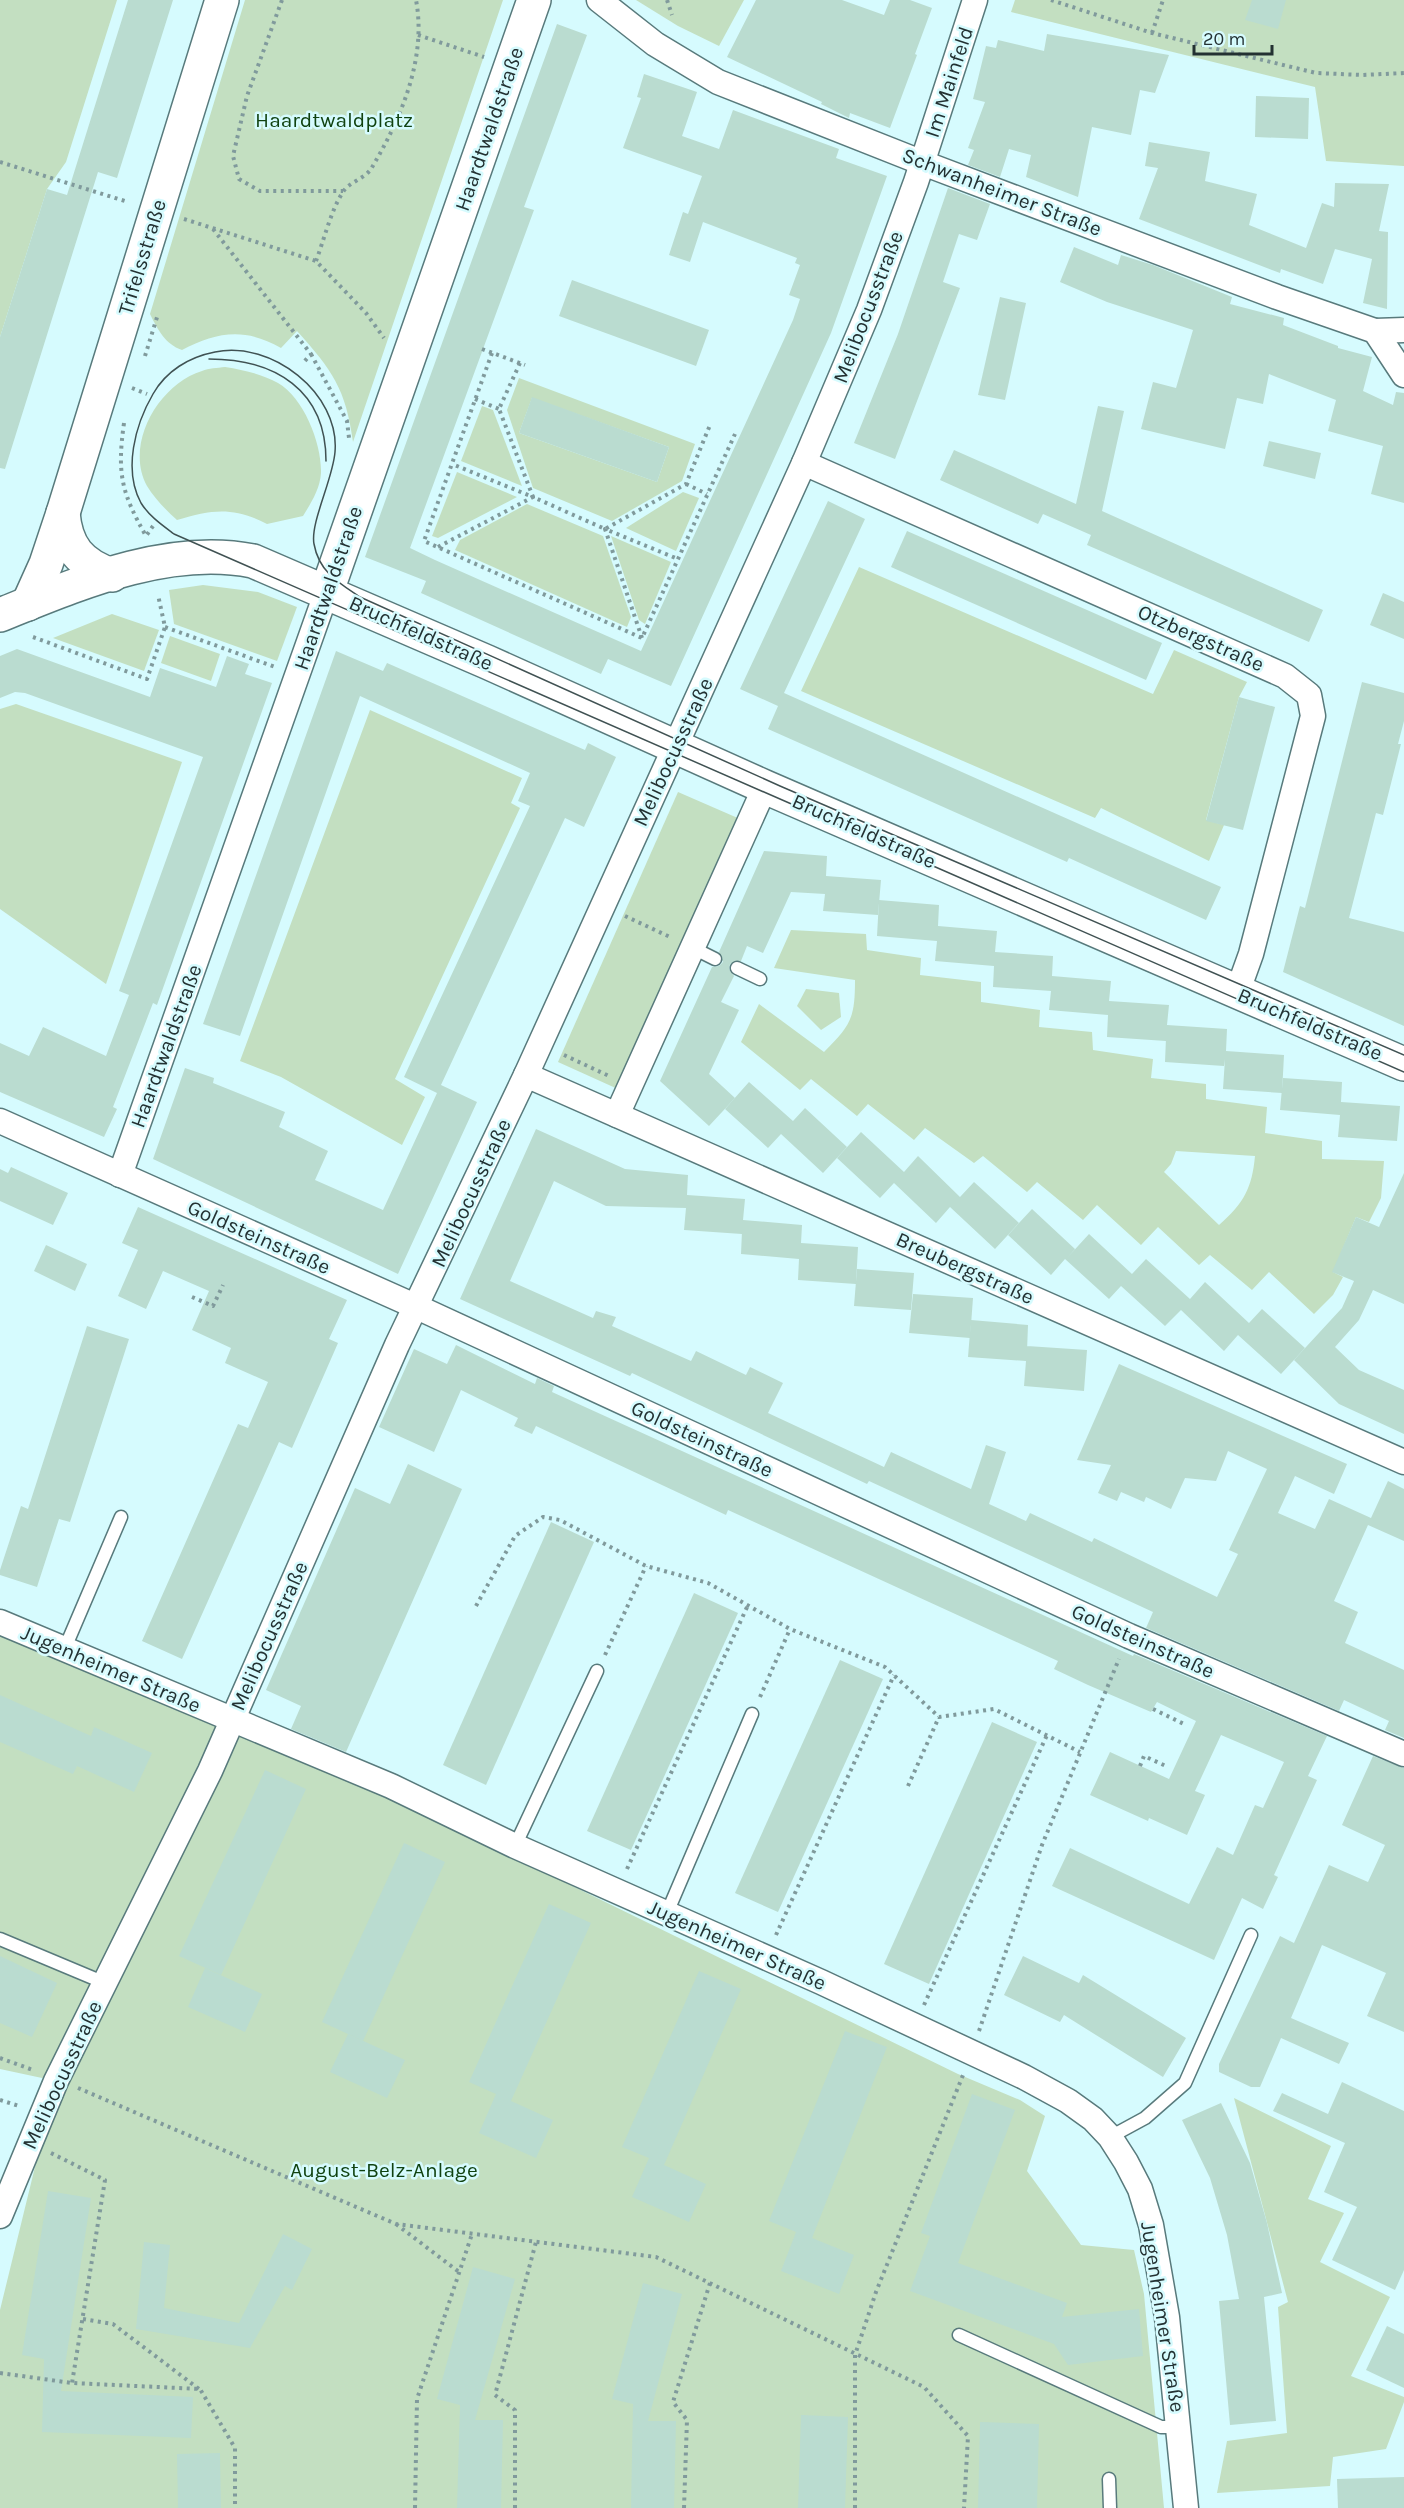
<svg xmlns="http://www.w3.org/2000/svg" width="1404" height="2508" font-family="Karla,sans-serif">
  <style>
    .green { fill: #c3dfc1; fill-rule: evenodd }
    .building { fill: #badcd0 }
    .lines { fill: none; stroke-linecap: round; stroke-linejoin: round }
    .lane-casing { stroke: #587a7c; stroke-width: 15 }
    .street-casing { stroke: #587a7c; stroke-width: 27 }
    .secondary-casing { stroke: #587a7c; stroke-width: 36 }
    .path { stroke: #809a9c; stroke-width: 4; stroke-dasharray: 3 4.5; stroke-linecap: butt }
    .lane { stroke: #fff; stroke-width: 12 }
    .street { stroke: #fff; stroke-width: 24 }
    .secondary { stroke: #fff; stroke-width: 33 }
    .tram { stroke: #405253; stroke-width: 1.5 }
    .labels { text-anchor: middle; stroke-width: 5; stroke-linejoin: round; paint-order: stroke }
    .street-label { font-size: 21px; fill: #233132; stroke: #d6fbfe }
    .park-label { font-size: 21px; fill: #104210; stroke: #d6fbfe }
  </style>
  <rect width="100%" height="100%" fill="#d6fbfe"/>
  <g class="green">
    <polygon points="0,0 117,0 66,162 47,189 0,337"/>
    <path d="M245,0H503L353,442C346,389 332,370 297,331L281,348C245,327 216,332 182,350C165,344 158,330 150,314Z"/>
    <polygon points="636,0 744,0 719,46 678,26"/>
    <polygon points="1015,0 1404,0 1404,166 1326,161 1315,87 1011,12"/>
    <path d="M225,367C244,370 261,374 278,383C304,398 322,444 321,473C320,489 311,503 303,516L267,524C234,507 213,509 177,520C166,510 155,499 147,486C124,444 159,384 202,371C209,368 217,368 225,367Z"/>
    <path d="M519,378L695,444L682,481L612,521L533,488L507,410ZM532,398L669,447L657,482L519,433Z"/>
    <polygon points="482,406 493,410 522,486 461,461"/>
    <polygon points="457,472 517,497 438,538 432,536"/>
    <polygon points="683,492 699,498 676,551 626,528"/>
    <polygon points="527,504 603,536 631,617 627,627 455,550 460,540"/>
    <polygon points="611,536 671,562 645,624 639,620"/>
    <polygon points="859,567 1153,694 1174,650 1247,682 1239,697 1206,820 1224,825 1209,861 1101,808 1095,818 801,691"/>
    <polygon points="203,585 258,592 297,607 277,661 174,624 169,590"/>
    <polygon points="112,614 159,630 144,671 53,638"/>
    <polygon points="170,636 220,654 211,681 161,663"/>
    <polygon points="16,704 182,762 106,984 0,909 0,709"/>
    <polygon points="370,710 522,778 511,803 520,808 395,1079 425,1097 402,1145 281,1077 240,1061"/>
    <polygon points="678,792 740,819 620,1090 558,1062"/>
    <path d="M791,930L866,934L867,950L921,958L920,975L981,982V1002L1040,1010L1039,1027L1092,1032L1093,1050L1153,1059L1151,1078L1206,1084V1099L1267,1107L1265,1133L1322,1141V1159L1384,1161L1381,1198L1369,1222L1356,1217L1333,1272L1343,1277L1333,1295L1314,1314L1269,1272L1252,1290L1210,1255L1199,1265L1158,1227L1141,1245L1097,1205L1083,1220L1037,1182L1027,1192L983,1156L974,1163L925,1128L914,1140L868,1104L857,1116L811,1079L800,1090L741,1042L759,1004L824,1052C851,1025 855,1018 855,980L774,968ZM1176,1151L1255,1156C1252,1188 1244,1203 1219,1225L1164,1172L1171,1164Z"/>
    <polygon points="806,989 839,993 841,1017 821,1030 797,1006"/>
    <polygon points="0,1623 232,1720 958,2074 1020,2100 1045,2116 1027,2171 1081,2245 1134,2250 1144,2294 1164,2508 0,2508 0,2310 56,2081 0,2069"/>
    <polygon points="1234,2098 1331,2146 1308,2199 1344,2213 1320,2262 1390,2297 1351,2376 1404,2397 1404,2402 1386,2449 1333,2457 1330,2486 1217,2493 1227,2441 1287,2433 1278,2307 1288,2302"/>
  </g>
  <g class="building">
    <polygon points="128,0 173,0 117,178 98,172 5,469 0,468 0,337 47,189 67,195"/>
    <polygon points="756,0 842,0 884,15 890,0 910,0 932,8 915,54 917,55 890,128 850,113 849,118 821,104 822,102 727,57"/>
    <polygon points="1252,0 1286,0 1278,29 1245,20"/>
    <polygon points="557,24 587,35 524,207 534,210 410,548 435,560 641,651 793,320 800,299 789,295 800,265 795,263 797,258 703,222 690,262 669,255 683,212 688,214 702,176 623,148 641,98 637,97 644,74 697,92 682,136 719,149 733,110 839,149 836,158 887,176 831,333 671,686 608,659 601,674 421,593 426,581 365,557"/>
    <polygon points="1047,34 1169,55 1155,93 1140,90 1131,135 1092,127 1078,197 1026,177 1031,155 1009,149 1000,177 968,165 974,150 968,148 985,102 973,99 986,46 996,48 998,40 1044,51"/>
    <polygon points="1256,96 1309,98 1308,139 1255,137"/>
    <polygon points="1149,142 1210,152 1205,181 1257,194 1249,225 1306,248 1322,203 1334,207 1335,183 1389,184 1379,231 1388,232 1387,309 1363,303 1372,259 1335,249 1323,284 1281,269 1280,273 1139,219 1158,168 1145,166"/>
    <polygon points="948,188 990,204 977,240 959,234 943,282 960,288 895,459 854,443 898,334"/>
    <polygon points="1074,247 1118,265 1121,255 1153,265 1232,297 1230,304 1284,318 1283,325 1338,346 1338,348 1372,357 1363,391 1393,405 1396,392 1404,393 1404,503 1371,494 1383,446 1328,431 1336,400 1269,374 1263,404 1237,398 1225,449 1141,429 1153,382 1176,388 1193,330 1107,302 1060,282"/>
    <polygon points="572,280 709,330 696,366 559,316"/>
    <polygon points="1000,297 1026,303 1005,400 978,395"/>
    <polygon points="532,397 669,447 657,482 519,433"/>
    <polygon points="1098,406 1124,411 1102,511 1323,610 1309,642 1087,545 1091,535 1043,514 1038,524 940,480 954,450 1076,504"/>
    <polygon points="1269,441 1321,453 1315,479 1263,466"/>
    <polygon points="828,501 865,519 784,693 1221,887 1206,920 1069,858 1067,862 768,729 778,706 740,689"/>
    <polygon points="907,531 1162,643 1146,680 891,567"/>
    <polygon points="1383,593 1404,602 1404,639 1370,625"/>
    <polygon points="17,649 150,697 160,668 216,687 227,656 249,664 245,674 272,683 157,1005 153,1003 113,1107 117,1109 104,1137 0,1092 0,1043 29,1056 43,1027 106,1056 129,995 119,991 203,757 25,693 15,692 0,698 0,656"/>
    <polygon points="336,651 383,671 387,663 585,750 588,743 616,757 584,827 565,818 441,1085 477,1102 398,1274 153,1159 185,1068 214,1078 213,1083 285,1112 279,1127 328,1151 315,1180 383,1210 437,1093 404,1077 530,806 518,801 530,773 360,696 240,1036 203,1024"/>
    <polygon points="1362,682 1404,693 1404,721 1398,744 1401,744 1383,815 1376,813 1349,918 1404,932 1404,1026 1283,972 1300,906 1305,908"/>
    <polygon points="1239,697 1275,707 1243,830 1206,821"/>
    <polygon points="764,851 827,856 826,876 881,880 878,915 823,911 825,894 791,892 763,953 747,946 741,961 730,964 729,969 734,976 721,1002 739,1010 709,1074 735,1098 709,1126 660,1081 712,967 719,966 723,962 719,952"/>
    <polygon points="879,900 939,905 938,926 997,931 995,952 1053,956 1052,976 1111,981 1109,1001 1169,1005 1167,1025 1227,1029 1226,1051 1284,1055 1282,1093 1223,1089 1225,1059 1224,1066 1165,1062 1166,1038 1166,1041 1107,1037 1108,1015 1049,1010 1051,991 993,987 994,966 935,961 937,941 877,936"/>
    <polygon points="1283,1078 1342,1082 1341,1102 1400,1106 1397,1141 1338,1137 1340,1115 1280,1110"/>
    <polygon points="749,1082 793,1121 805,1108 847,1147 823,1173 781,1134 768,1148 725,1109"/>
    <polygon points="536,1129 625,1169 688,1175 687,1195 745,1199 743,1220 802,1225 801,1243 858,1247 856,1284 798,1280 799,1259 741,1254 742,1231 742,1234 684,1230 686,1208 606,1206 554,1181 510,1281 593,1318 596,1311 616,1317 612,1326 691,1361 696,1351 746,1375 750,1367 783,1383 768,1413 884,1467 891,1452 971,1489 986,1445 1006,1452 989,1504 1026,1521 1030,1513 1092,1542 1094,1538 1217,1597 1238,1554 1229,1550 1267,1469 1228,1451 1216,1481 1185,1478 1171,1509 1146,1497 1144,1502 1121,1492 1117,1501 1098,1493 1111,1465 1077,1460 1119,1364 1347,1464 1334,1494 1295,1476 1278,1513 1315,1529 1329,1499 1371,1518 1388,1481 1404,1489 1404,1541 1368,1525 1334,1601 1358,1612 1345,1643 1404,1670 1404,1738 1385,1730 1389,1721 1344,1700 1339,1711 1146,1628 1153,1612 869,1481 867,1484 632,1373 630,1376 460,1299"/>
    <polygon points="861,1132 904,1172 918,1156 960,1197 974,1182 1019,1223 995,1249 950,1207 936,1223 894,1183 880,1198 837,1158"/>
    <polygon points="11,1167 68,1193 53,1225 0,1201 0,1169 8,1173"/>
    <polygon points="1404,1173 1404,1304 1373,1290 1359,1320 1335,1347 1359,1370 1404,1390 1404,1434 1339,1404 1294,1360 1342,1308 1354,1281 1332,1272 1356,1217 1379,1227"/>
    <polygon points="138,1207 347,1300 329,1339 338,1343 292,1448 279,1442 182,1659 142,1641 238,1424 248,1428 268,1382 225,1363 231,1348 192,1330 209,1291 163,1271 146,1309 118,1296 138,1250 122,1243"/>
    <polygon points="1032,1209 1075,1249 1067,1258 1089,1234 1132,1274 1146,1259 1190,1299 1205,1282 1249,1323 1262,1309 1305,1348 1281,1374 1238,1335 1224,1351 1181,1310 1165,1326 1121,1286 1109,1299 1065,1259 1051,1275 1008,1235"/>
    <polygon points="46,1245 87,1264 75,1291 34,1271"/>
    <polygon points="857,1269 914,1273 911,1310 854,1306"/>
    <polygon points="913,1294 973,1298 970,1338 909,1333"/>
    <polygon points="971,1320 1028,1325 1027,1351 1027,1346 1087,1350 1084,1391 1024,1386 1026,1361 968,1357"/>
    <polygon points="87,1326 129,1339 70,1522 59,1519 37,1587 0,1575 0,1570 21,1506 28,1509"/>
    <polygon points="456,1345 535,1384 537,1378 554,1386 552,1392 1133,1656 1134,1654 1327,1736 1308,1776 1317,1780 1274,1875 1278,1877 1263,1909 1242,1898 1214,1960 1052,1886 1070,1848 1189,1904 1217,1847 1233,1855 1255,1805 1263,1808 1284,1762 1221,1735 1195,1791 1205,1795 1187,1835 1149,1818 1148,1821 1090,1795 1110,1752 1169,1779 1196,1721 1157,1702 1151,1712 1088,1685 1054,1669 1058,1661 728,1510 726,1515 536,1426 532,1434 514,1426 518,1418 461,1390 434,1452 379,1427 414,1349 447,1364"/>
    <polygon points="408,1464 462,1489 346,1752 291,1729 301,1706 266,1690 355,1488 390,1504"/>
    <polygon points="551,1522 594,1542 486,1785 443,1765"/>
    <polygon points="694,1593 738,1613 631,1850 587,1831"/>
    <polygon points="840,1660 883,1679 778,1912 735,1893"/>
    <polygon points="0,1695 91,1736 94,1727 152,1753 134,1792 77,1766 73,1774 0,1742"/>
    <polygon points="992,1722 1037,1742 929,1984 884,1964"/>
    <polygon points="1373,1756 1404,1768 1404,2032 1367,2016 1386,1973 1322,1945 1291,2018 1349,2043 1339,2064 1281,2038 1260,2087 1251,2087 1219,2072 1219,2064 1280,1936 1294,1943 1329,1865 1368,1882 1385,1845 1342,1825"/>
    <polygon points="265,1770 306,1789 221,1975 179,1956"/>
    <polygon points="404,1843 445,1862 363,2041 322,2022"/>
    <polygon points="549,1904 591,1923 511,2101 553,2120 536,2158 479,2133 496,2094 469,2082"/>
    <polygon points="0,1956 57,1983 32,2037 0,2023"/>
    <polygon points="1023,1956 1079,1983 1083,1975 1186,2038 1163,2077 1064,2015 1060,2022 1004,1995"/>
    <polygon points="205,1968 262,1994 245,2032 188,2007"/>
    <polygon points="699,1971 741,1989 664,2165 706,2184 689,2222 632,2197 649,2158 622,2147"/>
    <polygon points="845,2031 887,2047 812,2238 854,2255 839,2294 781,2271 796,2232 769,2221"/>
    <polygon points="348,2034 405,2060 387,2098 330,2072"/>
    <polygon points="1342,2082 1404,2111 1404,2270 1395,2290 1332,2260 1357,2207 1324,2192 1345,2143 1273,2111 1282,2093 1328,2114"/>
    <polygon points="972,2094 1015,2110 958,2263 1067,2303 1062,2317 1139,2309 1143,2356 1068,2365 1054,2344 910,2291 930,2236 921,2233"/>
    <polygon points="1221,2103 1250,2163 1267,2223 1282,2293 1264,2297 1276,2421 1230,2425 1219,2301 1239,2299 1227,2235 1210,2178 1182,2120"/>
    <polygon points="48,2191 91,2198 61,2391 193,2397 191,2438 42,2432 44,2359 22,2355"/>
    <polygon points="283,2234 312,2249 292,2290 285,2286 250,2348 136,2329 144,2242 170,2245 164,2308 239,2323"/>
    <polygon points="473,2267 515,2279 475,2420 503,2420 501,2508 457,2508 460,2405 437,2399"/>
    <polygon points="643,2283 682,2294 648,2421 676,2421 674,2508 631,2508 633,2404 612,2399"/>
    <polygon points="1387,2326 1404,2334 1404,2388 1366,2370"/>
    <polygon points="801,2415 848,2417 845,2508 798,2508"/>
    <polygon points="980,2422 1039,2424 1037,2508 978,2508"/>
    <polygon points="220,2453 221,2508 178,2508 177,2454"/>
    <polygon points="1404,2477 1404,2508 1338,2508 1337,2479"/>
  </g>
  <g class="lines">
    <g class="lane-casing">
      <g id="lane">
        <polyline points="693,948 715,959"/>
        <polyline points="737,968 760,979"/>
        <polyline points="65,1648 121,1517"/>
        <polyline points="515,1846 597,1671"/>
        <polyline points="667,1913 752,1714"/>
        <polyline points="0,1939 105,1983"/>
        <polyline points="1110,2137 1145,2118 1185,2083 1251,1935"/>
        <polyline points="959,2335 1161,2427 1180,2427"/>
        <polyline points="1109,2479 1110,2508"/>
      </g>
    </g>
    <g class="street-casing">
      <g id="street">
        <polyline points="599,0 655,44 718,82 923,163 1277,297 1375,331 1404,375"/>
        <polyline points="1375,331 1404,330"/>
        <polyline points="804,463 1285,676 1309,695 1313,716 1251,954 1237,993"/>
        <polyline points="526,1075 1404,1462"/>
        <polyline points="617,1115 765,787"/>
        <polyline points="0,1121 417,1307 1129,1636 1404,1754"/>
        <polyline points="120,1175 327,591"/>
        <polyline points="0,1622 391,1786 515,1846 821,1982 1024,2077 1068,2101 1093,2119 1110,2137 1126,2162 1140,2189 1151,2225 1167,2317 1186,2508"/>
        <polyline points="0,2216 56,2081 210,1771 397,1345 526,1075 804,463 869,310 916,182 975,0"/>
      </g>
    </g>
    <g class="secondary-casing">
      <g id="secondary">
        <path d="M63,513C66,547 80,564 112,575"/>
        <polyline points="327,591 534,0"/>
        <polyline points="28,604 46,564 63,513 222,0"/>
        <path d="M0,615C77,584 168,544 253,561L487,662L765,787L1404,1064"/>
      </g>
    </g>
    <g class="path">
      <polyline points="282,0 247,96 233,156 239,179 260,191 343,191"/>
      <polyline points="667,0 672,15"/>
      <polyline points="1051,0 1152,33 1316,73 1363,75 1404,73"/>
      <polyline points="1152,33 1163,0"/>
      <polyline points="418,35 484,57"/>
      <polyline points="0,162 128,202"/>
      <polyline points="184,219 316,261 366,313 384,338"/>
      <polyline points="213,229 311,354 303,363"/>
      <path d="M316,261C324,240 331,210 343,192C349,182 364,179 371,169C401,119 427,58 416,0"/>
      <polyline points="482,349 525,365"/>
      <polyline points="492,353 424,541 642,638 735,434"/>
      <polyline points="311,354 347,421 349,438"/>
      <polyline points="145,356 158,314"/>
      <polyline points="520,363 499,409 533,497 605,529 686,484 710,425"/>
      <polyline points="132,388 147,394"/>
      <polyline points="475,399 499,409"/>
      <path d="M124,423C117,473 121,492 146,536L153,526"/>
      <polyline points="686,484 707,494"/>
      <polyline points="438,547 533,497 452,464"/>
      <polyline points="165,627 275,667"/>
      <polyline points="33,637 147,679 165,627 158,595"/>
      <polyline points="642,638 605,529 678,559"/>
      <polyline points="625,916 670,937"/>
      <polyline points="564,1055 609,1076"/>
      <polyline points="192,1297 213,1306 223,1285"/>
      <polyline points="476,1606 515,1536 543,1517 560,1520 646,1566 708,1583 790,1629 885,1667 939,1717 994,1709 1080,1752"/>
      <polyline points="605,1655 646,1566"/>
      <polyline points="760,1697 790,1629"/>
      <polyline points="1153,1709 1186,1725"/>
      <polyline points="1140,1766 1144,1756 1166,1766"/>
      <polyline points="908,1786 939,1717"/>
      <polyline points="627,1869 748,1605"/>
      <polyline points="776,1935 894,1675"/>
      <polyline points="924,2005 1047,1735"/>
      <polyline points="979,2031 1042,1845 1119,1659"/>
      <polyline points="0,2058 33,2070"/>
      <polyline points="78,2088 396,2224 656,2257 924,2387 968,2436 964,2508"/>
      <polyline points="0,2100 19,2106"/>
      <polyline points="51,2153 105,2180 72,2383"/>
      <polyline points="396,2224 459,2272"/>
      <polyline points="83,2319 113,2324 199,2389"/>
      <polyline points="0,2373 72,2383 200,2389 235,2448 235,2508"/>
      <polyline points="415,2508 417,2399 472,2234"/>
      <polyline points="515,2508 515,2410 495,2395 536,2242"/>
      <polyline points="684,2508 687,2420 673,2402 710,2283"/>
      <polyline points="855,2508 855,2355 876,2292 963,2075"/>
    </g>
    <use href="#lane" class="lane"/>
    <use href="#street" class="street"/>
    <use href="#secondary" class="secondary"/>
    <g class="tram">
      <path d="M209,359C275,359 326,390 326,461"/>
      <path d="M1404,1055L780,786L360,597C339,583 319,572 314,544C310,523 333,479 335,452C340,393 271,340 215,352C189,357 166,371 153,394C135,425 123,470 141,503C149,516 162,525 174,534L1404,1072"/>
    </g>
  </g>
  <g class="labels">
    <g class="street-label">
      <text transform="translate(949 82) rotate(-72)" y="7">Im Mainfeld</text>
      <text transform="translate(489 129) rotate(-71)" y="7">Haardtwaldstraße</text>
      <text transform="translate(1002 192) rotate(21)" y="7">Schwanheimer Straße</text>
      <text transform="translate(142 257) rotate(-73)" y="7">Trifelsstraße</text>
      <text transform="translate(868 307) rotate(-69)" y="7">Melibocusstraße</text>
      <text transform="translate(328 588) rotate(-71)" y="7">Haardtwaldstraße</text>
      <text transform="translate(421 633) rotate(24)" y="7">Bruchfeldstraße</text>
      <text transform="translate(1201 638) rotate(24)" y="7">Otzbergstraße</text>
      <text transform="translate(673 752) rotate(-65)" y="7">Melibocusstraße</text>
      <text transform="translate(864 831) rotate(24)" y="7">Bruchfeldstraße</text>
      <text transform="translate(1310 1024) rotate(23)" y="7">Bruchfeldstraße</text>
      <text transform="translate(166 1046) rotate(-70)" y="7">Haardtwaldstraße</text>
      <text transform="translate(471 1193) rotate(-65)" y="7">Melibocusstraße</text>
      <text transform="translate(259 1237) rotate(24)" y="7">Goldsteinstraße</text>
      <text transform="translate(965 1268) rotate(24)" y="7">Breubergstraße</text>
      <text transform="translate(702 1439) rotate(25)" y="7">Goldsteinstraße</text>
      <text transform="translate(269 1636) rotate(-66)" y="7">Melibocusstraße</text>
      <text transform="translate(1143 1641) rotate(24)" y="7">Goldsteinstraße</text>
      <text transform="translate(111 1669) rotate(23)" y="7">Jugenheimer Straße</text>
      <text transform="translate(737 1945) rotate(24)" y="7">Jugenheimer Straße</text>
      <text transform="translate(62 2075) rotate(-65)" y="7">Melibocusstraße</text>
      <text transform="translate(1163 2317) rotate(81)" y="7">Jugenheimer Straße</text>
    </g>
    <g class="park-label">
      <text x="334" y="127">Haardtwaldplatz</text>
      <text x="384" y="2177">August-Belz-Anlage</text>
    </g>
  </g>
  <path d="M1194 45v9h78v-9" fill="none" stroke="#233132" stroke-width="3"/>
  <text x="1203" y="45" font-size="18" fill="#233132" stroke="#d6fbfe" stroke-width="4.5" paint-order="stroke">20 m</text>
</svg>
